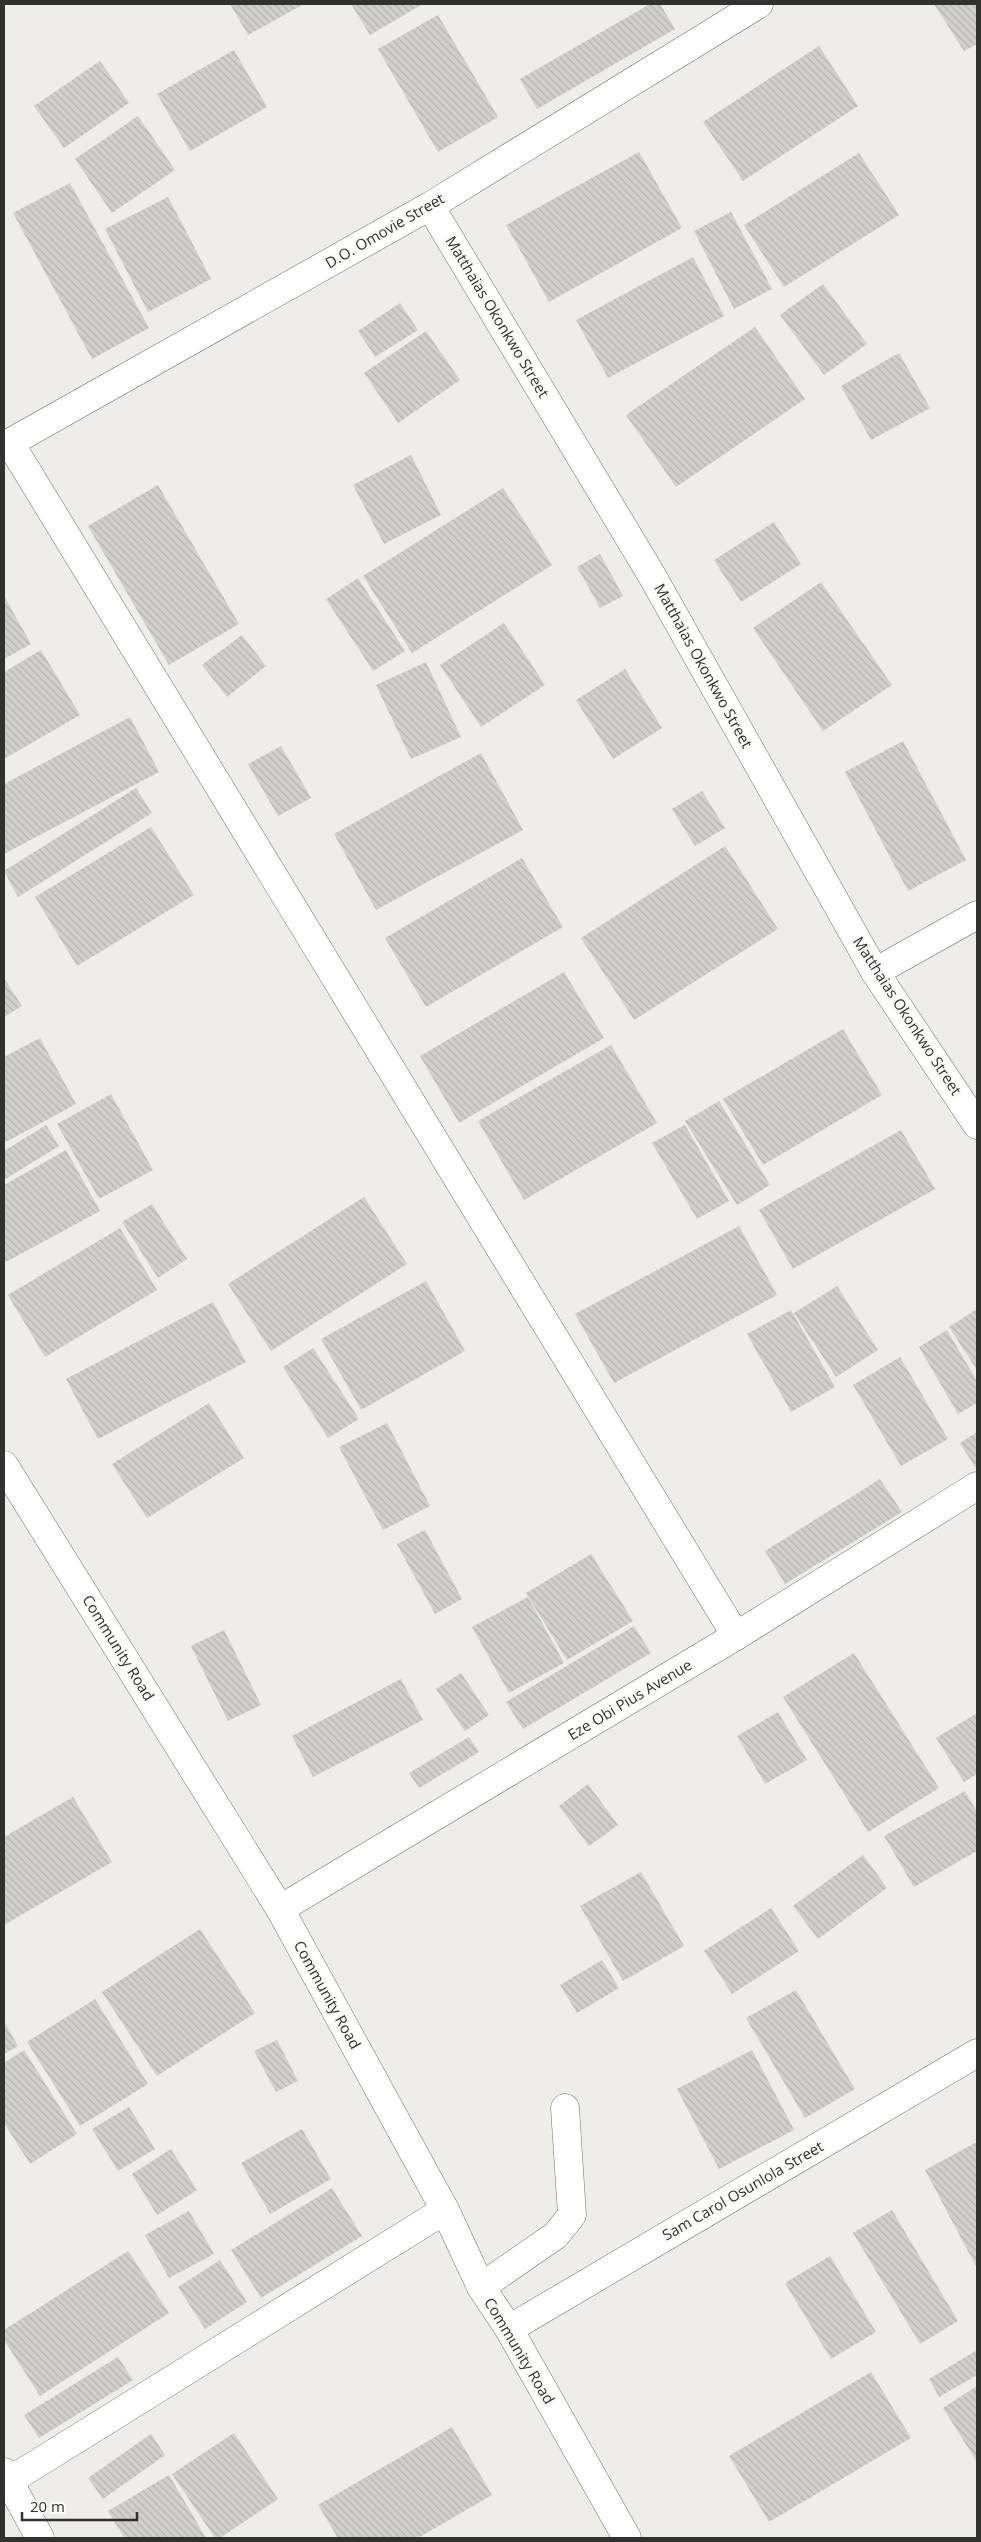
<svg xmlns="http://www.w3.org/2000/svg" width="981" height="2542" font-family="'Open Sans',sans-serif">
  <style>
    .building { fill: url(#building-back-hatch) }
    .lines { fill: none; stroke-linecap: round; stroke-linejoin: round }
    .minor-casing { stroke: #72706d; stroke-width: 29 }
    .minor { stroke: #fff; stroke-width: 28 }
    .labels { text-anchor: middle; stroke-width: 5; stroke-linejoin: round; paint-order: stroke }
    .street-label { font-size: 15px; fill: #31312f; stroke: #fdfbf7 }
  </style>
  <defs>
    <pattern id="building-back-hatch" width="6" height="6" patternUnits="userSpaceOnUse" patternTransform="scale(1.25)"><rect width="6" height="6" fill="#d2d0cc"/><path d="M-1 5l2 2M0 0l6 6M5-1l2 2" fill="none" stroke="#b5b3b0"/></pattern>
  </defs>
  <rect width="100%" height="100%" fill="#efedea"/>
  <g class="building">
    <polygon points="230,4 304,4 248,35"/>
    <polygon points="351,4 423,4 370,35"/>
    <polygon points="650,4 660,4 675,29 537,109 520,79"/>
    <polygon points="934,4 977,4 977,44 964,51"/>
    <polygon points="438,15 498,117 438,152 378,49"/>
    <polygon points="819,46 858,106 743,181 703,122"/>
    <polygon points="234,50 267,107 190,151 157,94"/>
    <polygon points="100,61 129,103 64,148 34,106"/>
    <polygon points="138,116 175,170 112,213 75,159"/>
    <polygon points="639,152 682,228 549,302 506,225"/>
    <polygon points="859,153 899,215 784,287 744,225"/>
    <polygon points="70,183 149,328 92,359 13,213"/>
    <polygon points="168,197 211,279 148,312 105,229"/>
    <polygon points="731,212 772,289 734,309 694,231"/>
    <polygon points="693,257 724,316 608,378 576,320"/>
    <polygon points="823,284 867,344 824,375 780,315"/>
    <polygon points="400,303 418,330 375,357 358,331"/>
    <polygon points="755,327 805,399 676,487 626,415"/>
    <polygon points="426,331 460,380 398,423 364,373"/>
    <polygon points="899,353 930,408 871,440 841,386"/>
    <polygon points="411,455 441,515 384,544 353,485"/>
    <polygon points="158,485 239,624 169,665 88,526"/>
    <polygon points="503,488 552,565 412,653 363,576"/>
    <polygon points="774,522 801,564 741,602 714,560"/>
    <polygon points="600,554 623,596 600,608 577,567"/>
    <polygon points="358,578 405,651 373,671 326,599"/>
    <polygon points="821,582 892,685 823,731 753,628"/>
    <polygon points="4,596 31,644 4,659"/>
    <polygon points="504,623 545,685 481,727 440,665"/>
    <polygon points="242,635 266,666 227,697 202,665"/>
    <polygon points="41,650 80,715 4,759 4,672"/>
    <polygon points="426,662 461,737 411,759 376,685"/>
    <polygon points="625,669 662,728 613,759 576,700"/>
    <polygon points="130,717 159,772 4,854 4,784"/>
    <polygon points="903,741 966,860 908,891 845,772"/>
    <polygon points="281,746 311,798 278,816 248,764"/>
    <polygon points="481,753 523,830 376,910 334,834"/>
    <polygon points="136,788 152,813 18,897 4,871"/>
    <polygon points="702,791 725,828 695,846 672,809"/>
    <polygon points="151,827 194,895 77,966 35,897"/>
    <polygon points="725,846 778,929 634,1020 581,938"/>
    <polygon points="522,858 563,927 426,1007 385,938"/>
    <polygon points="564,972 604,1038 459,1123 420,1056"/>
    <polygon points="4,978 22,1006 4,1017"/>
    <polygon points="843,1029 882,1095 763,1165 723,1099"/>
    <polygon points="40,1038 76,1104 4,1143 4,1057"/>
    <polygon points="611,1045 657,1123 524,1200 478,1121"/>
    <polygon points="111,1094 153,1170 99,1199 57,1124"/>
    <polygon points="719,1101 770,1185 737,1205 685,1121"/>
    <polygon points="46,1125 59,1146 4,1180 4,1151"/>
    <polygon points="685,1125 729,1201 697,1219 652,1143"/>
    <polygon points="901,1130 935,1189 793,1269 759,1210"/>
    <polygon points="66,1150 100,1211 4,1263 4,1185"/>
    <polygon points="364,1197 407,1264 271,1351 228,1284"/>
    <polygon points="152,1204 187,1259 158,1278 122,1222"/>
    <polygon points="739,1226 777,1295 614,1383 575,1314"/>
    <polygon points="120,1228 157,1290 45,1357 8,1295"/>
    <polygon points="426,1281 465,1351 361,1410 321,1339"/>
    <polygon points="837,1286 878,1350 836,1377 794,1313"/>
    <polygon points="213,1302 246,1362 98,1439 66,1379"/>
    <polygon points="977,1309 977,1370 949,1327"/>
    <polygon points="791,1310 835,1387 791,1412 747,1334"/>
    <polygon points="947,1330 977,1381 977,1403 958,1414 919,1347"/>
    <polygon points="313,1348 359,1419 328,1438 283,1367"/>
    <polygon points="900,1357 948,1439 901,1466 853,1385"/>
    <polygon points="209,1403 244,1458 147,1518 112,1464"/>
    <polygon points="387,1423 430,1506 383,1530 339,1447"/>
    <polygon points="977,1432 977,1465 975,1467 960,1443"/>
    <polygon points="880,1479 902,1512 785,1584 765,1551"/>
    <polygon points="425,1530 462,1599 435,1614 397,1544"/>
    <polygon points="591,1554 633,1621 567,1660 526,1593"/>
    <polygon points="528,1597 564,1663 509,1693 472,1627"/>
    <polygon points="634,1626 651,1653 523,1729 506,1702"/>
    <polygon points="224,1630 261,1705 228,1721 191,1646"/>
    <polygon points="854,1653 939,1788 868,1832 783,1697"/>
    <polygon points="461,1673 489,1715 465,1731 436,1689"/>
    <polygon points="401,1679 423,1720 313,1777 292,1736"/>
    <polygon points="778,1712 807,1760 765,1784 737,1736"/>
    <polygon points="977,1713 977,1774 964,1782 936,1738"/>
    <polygon points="469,1737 479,1752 419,1788 409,1773"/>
    <polygon points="588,1784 618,1825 589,1846 559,1806"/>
    <polygon points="965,1791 977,1812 977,1851 914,1887 884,1836"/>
    <polygon points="73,1797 112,1862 4,1925 4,1837"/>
    <polygon points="863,1855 887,1888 818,1939 793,1906"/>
    <polygon points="641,1872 684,1946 623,1981 580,1906"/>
    <polygon points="771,1908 799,1951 732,1994 704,1951"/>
    <polygon points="200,1929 255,2013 157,2076 102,1992"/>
    <polygon points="602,1960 619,1988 577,2013 560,1985"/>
    <polygon points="796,1990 855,2089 805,2118 746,2018"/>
    <polygon points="95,1999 148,2084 80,2126 27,2042"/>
    <polygon points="4,2021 18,2046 4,2054"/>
    <polygon points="277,2040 298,2081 276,2092 254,2051"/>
    <polygon points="24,2050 77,2134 30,2164 4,2123 4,2063"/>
    <polygon points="752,2050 794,2130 719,2169 677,2089"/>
    <polygon points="129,2107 155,2149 118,2171 92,2129"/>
    <polygon points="302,2129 331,2179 270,2214 241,2163"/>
    <polygon points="977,2142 977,2268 925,2170"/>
    <polygon points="171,2149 197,2190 157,2215 132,2174"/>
    <polygon points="332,2188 362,2236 261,2298 231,2250"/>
    <polygon points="892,2210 958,2321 920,2344 853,2233"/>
    <polygon points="189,2211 214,2254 169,2278 145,2235"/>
    <polygon points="128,2251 169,2313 40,2396 4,2340 4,2330"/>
    <polygon points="830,2256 876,2332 831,2359 785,2283"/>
    <polygon points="220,2260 247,2302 205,2329 178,2287"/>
    <polygon points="977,2350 977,2375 939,2397 929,2379"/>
    <polygon points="118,2357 133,2380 39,2438 24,2415"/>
    <polygon points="871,2372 911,2438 769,2522 729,2456"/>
    <polygon points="977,2386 977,2462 943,2408"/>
    <polygon points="452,2427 492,2495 418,2538 338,2538 318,2505"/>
    <polygon points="234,2433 278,2499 220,2538 215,2538 172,2474"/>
    <polygon points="151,2434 165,2455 103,2499 88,2478"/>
    <polygon points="169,2475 206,2538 124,2538 108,2511"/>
  </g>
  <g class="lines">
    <g class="minor-casing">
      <g id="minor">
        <polyline points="430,206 651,574 875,972 977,1125"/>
        <polyline points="10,443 736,1636"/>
        <polyline points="4,446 430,206 759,4"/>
        <polyline points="875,972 977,915"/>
        <polyline points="4,1465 280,1909 445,2210 481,2287 509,2329 627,2538"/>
        <polyline points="280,1909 736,1636 977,1486"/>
        <polyline points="481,2287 556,2235 572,2215 565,2108"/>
        <polyline points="509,2329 977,2053"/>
        <polyline points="4,2472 40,2538"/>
        <polyline points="9,2481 445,2210"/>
      </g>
    </g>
    <use href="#minor" class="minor"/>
  </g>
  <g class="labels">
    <g class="street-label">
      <text transform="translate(385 231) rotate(-30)" y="5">D.O. Omovie Street</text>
      <text transform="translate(497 317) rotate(59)" y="5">Matthaias Okonkwo Street</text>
      <text transform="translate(703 666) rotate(61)" y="5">Matthaias Okonkwo Street</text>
      <text transform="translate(907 1016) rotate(57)" y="5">Matthaias Okonkwo Street</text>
      <text transform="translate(118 1648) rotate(58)" y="5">Community Road</text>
      <text transform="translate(630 1700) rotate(-31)" y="5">Eze Obi Pius Avenue</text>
      <text transform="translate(327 1995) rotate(61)" y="5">Community Road</text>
      <text transform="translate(743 2191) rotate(-30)" y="5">Sam Carol Osunlola Street</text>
      <text transform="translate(519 2351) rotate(59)" y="5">Community Road</text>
    </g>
  </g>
  <rect width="981" height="2542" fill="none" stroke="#31312f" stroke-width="10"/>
  <path d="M22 2512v8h115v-8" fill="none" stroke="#31312f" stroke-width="2.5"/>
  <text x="30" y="2512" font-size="15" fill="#31312f" stroke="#fdfbf7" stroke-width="4" paint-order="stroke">20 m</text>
</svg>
